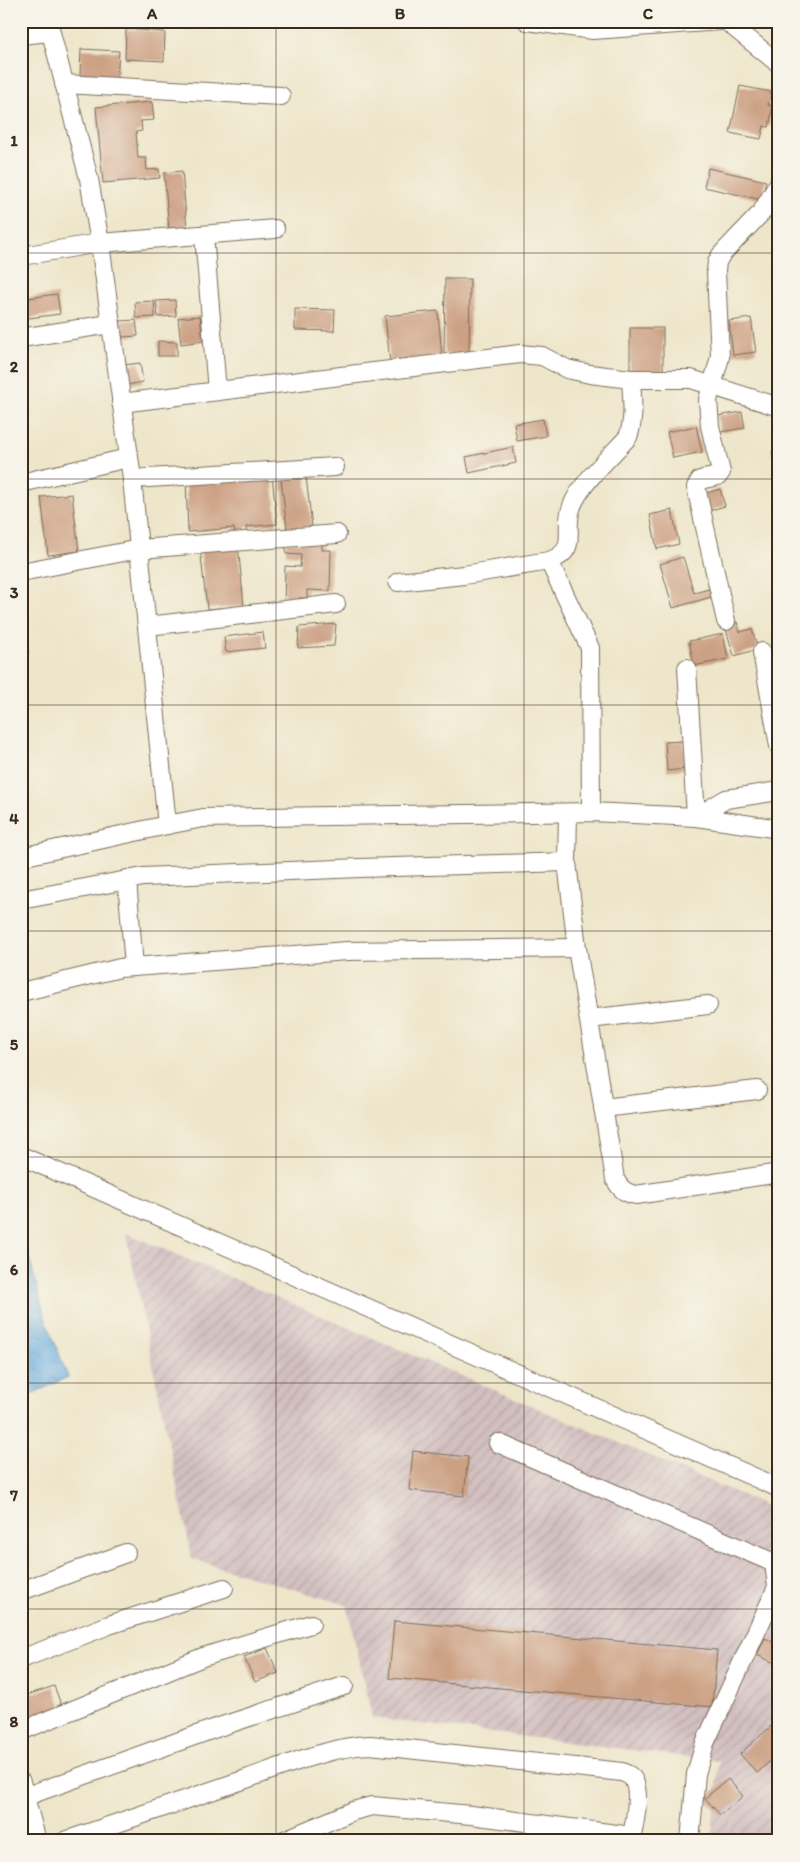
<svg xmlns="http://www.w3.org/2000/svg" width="800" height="1862" font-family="Itim,sans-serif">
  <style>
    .industrial { fill: url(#industrial-furrows) }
    .water { fill: url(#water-ripples); stroke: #546c80 }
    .building { fill: #cca083 }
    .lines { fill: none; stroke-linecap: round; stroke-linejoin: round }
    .minor-casing { stroke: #7a6c5a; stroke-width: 20 }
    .minor { stroke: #fff; stroke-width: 18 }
    .grid { fill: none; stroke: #3b2a1e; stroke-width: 1; stroke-opacity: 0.55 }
    .neatline { fill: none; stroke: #3b2a1e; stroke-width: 2 }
    .grid-label { font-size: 16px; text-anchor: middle; font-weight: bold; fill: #3b2a1e }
  </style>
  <defs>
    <pattern id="industrial-furrows" width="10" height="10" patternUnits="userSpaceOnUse" patternTransform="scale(1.25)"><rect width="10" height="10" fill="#d2bfc0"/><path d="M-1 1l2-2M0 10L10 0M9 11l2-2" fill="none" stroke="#b5a4a5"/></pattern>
    <pattern id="water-ripples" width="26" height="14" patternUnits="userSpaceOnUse" patternTransform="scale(1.25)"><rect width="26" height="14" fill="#6cafe1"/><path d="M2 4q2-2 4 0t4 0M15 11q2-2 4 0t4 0" fill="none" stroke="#5a8fb6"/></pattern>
  </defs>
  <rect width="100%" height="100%" fill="#f7f3e8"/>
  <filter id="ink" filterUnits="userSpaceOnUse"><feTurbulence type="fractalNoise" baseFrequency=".02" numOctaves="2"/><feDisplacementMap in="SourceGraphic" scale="10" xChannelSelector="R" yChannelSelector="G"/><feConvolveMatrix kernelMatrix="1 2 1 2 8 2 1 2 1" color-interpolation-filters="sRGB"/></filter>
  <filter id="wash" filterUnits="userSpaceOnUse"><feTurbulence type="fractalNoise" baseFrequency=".0096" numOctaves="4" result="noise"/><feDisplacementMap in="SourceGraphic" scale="20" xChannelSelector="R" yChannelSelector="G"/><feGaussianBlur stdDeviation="1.12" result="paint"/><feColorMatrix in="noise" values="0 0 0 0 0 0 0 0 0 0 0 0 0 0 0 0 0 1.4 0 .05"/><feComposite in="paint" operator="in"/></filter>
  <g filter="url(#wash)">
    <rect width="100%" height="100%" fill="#eee6ca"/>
    <polygon class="industrial" points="126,1233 779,1511 779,1841 711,1841 719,1761 372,1718 347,1605 192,1559"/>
    <polygon class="water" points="21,1236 27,1249 45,1317 68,1377 21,1399"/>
    <g id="blocks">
      <g class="building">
        <polygon points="126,29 165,32 164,61 125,59"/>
        <polygon points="81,49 119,51 117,78 80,76"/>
        <polygon points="740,86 771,92 768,105 773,106 769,127 764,126 761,139 730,133"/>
        <polygon points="152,102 154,120 141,121 142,131 136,132 138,158 146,158 147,170 159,169 160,178 103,183 96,107"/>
        <polygon points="708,168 766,181 762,200 704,187"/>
        <polygon points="182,171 187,229 169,230 164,173"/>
        <polygon points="445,279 470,279 469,355 444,354"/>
        <polygon points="57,294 60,314 21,319 21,299"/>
        <polygon points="175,300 176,316 158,317 156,301"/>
        <polygon points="154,301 155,317 136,318 135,302"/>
        <polygon points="295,309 335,310 334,331 295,330"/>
        <polygon points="438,311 442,358 390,363 385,316"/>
        <polygon points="200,316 203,341 181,344 178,318"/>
        <polygon points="751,318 756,352 733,355 729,321"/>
        <polygon points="136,320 138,336 122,337 120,321"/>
        <rect x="630" y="328" width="33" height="45"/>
        <polygon points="158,341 177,342 177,356 158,356"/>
        <polygon points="21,362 26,384 21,385"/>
        <polygon points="140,363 143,382 127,385 124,365"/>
        <polygon points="742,412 745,428 720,432 717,416"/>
        <polygon points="543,419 546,436 517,441 514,424"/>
        <polygon points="696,426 702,452 673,458 667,432"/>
        <polygon points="513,447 516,463 469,473 466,457"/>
        <polygon points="779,450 779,468 776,469 772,451"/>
        <polygon points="272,474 277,524 246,527 247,538 235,539 234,528 188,532 186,481"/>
        <polygon points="306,477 312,527 287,529 281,479"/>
        <polygon points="720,489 725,506 708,511 703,494"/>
        <polygon points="72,494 79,551 48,555 41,497"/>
        <polygon points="672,510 679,544 657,549 650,515"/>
        <polygon points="286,542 322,543 322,550 331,550 330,591 307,590 307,598 299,598 298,606 284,606 285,566 300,567 301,555 286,554"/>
        <polygon points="238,545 244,606 207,609 200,548"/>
        <polygon points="683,557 694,593 709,589 711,597 673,608 660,564"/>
        <polygon points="737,622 740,632 752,629 758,649 734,656 725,626"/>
        <polygon points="336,624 334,646 298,648 299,627"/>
        <polygon points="263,632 265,648 226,652 224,637"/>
        <polygon points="723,634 728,659 694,666 689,641"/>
        <polygon points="26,635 28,653 21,654 21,636"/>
        <polygon points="684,741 686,769 667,771 665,742"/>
        <polygon points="413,1451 468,1457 464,1496 409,1490"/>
        <polygon points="394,1621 717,1650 712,1707 389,1678"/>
        <polygon points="765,1638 779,1645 779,1665 757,1655"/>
        <polygon points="267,1648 278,1673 255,1682 244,1657"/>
        <polygon points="54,1686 62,1707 24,1721 21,1713 21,1697"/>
        <polygon points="779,1719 779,1753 757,1773 740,1754"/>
        <polygon points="728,1779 743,1796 720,1815 705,1798"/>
      </g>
    </g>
  </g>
  <g filter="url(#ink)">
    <use href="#blocks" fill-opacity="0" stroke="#7a6c5a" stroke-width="1"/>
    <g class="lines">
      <g class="minor-casing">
        <g id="minor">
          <polyline points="48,21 89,179 100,243 132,479 167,825"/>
          <polyline points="527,21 593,30 720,21"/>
          <polyline points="726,21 779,64"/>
          <polyline points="21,35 50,32"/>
          <polyline points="64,84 281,96"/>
          <polyline points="204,235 217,391"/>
          <polyline points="21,256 100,243 275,229"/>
          <polyline points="21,338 110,324"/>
          <polyline points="121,403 520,354 542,356 567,369 590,374 631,379 691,379 779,407"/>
          <polyline points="132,479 335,467"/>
          <polyline points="21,483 128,458"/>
          <polyline points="549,561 590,648 591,812"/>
          <polyline points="21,572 139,549 337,534"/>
          <path d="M398,582L464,575L549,561C581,550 562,530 572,506C580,484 611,456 628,437C635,419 632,399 631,379"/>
          <polyline points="726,621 696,487 700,480 718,476 721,472 710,426 708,400 720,357 716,271 717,262 721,255 761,213 779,183"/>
          <polyline points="148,626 336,604"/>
          <polyline points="762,652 779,746"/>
          <polyline points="687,668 696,817 726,799 779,791"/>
          <path d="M568,813L567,862L577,948L615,1179C620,1189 625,1193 636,1195L779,1173"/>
          <polyline points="21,857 167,825 203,818 591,812 696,817 779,829"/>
          <polyline points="127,879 134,967"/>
          <polyline points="21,900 143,877 360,868 567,862"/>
          <polyline points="21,992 120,968 347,951 577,948"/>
          <polyline points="589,1019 708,1005"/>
          <polyline points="603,1108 757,1090"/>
          <polyline points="21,1156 779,1488"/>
          <polyline points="498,1443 774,1563 777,1587 705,1743 696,1774 690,1841"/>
          <polyline points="21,1591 126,1553"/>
          <polyline points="21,1659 109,1625 224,1588"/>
          <polyline points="21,1731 203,1657 311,1624"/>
          <polyline points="21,1782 37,1841"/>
          <polyline points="21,1798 219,1727 344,1686"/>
          <path d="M65,1841C126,1820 187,1799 249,1778C283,1766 333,1746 370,1745L622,1772C627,1774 632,1776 634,1781C641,1795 634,1826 631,1841"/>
          <polyline points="282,1841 353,1811 372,1806 471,1815 632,1836"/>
        </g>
      </g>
      <use href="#minor" class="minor"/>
    </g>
  </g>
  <path class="grid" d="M276,21V1841M524,21V1841M21,253H779M21,479H779M21,705H779M21,931H779M21,1157H779M21,1383H779M21,1609H779"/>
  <rect width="800" height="1862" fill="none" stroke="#f7f3e8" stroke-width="55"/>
  <rect x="28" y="28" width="744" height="1806" class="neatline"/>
  <g class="grid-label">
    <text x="152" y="19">A</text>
    <text x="400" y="19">B</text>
    <text x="648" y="19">C</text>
    <text x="14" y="146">1</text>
    <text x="14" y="372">2</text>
    <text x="14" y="598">3</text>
    <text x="14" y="824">4</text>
    <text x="14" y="1050">5</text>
    <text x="14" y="1275">6</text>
    <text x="14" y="1501">7</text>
    <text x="14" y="1727">8</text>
  </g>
</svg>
